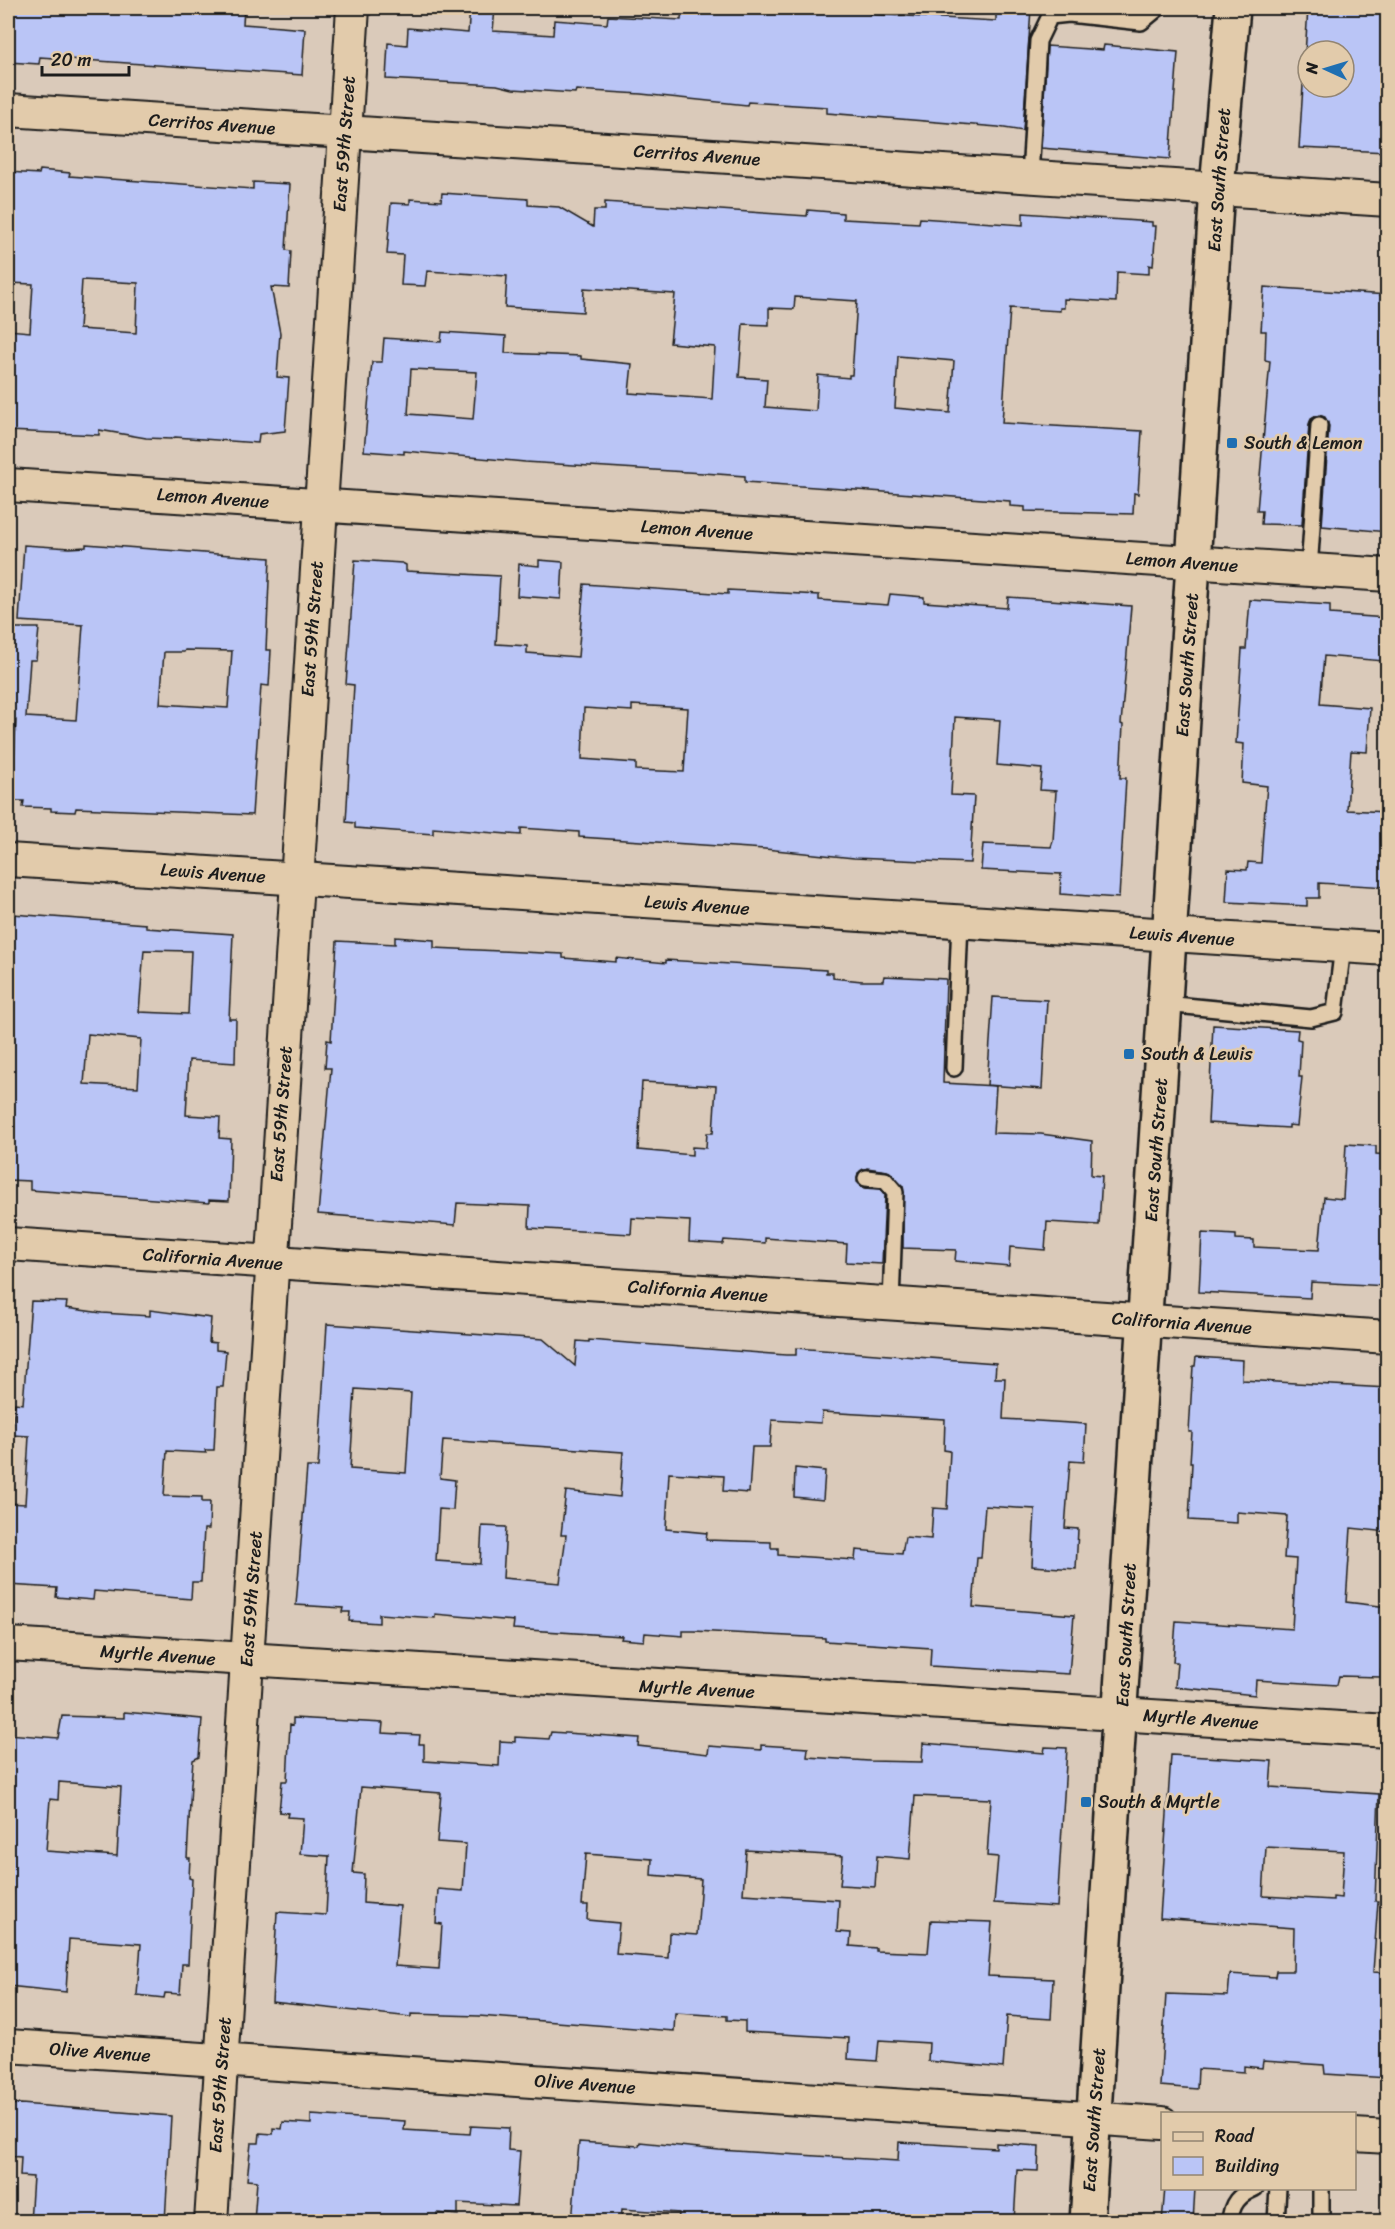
<svg xmlns="http://www.w3.org/2000/svg" width="1395" height="2229" font-family="Sriracha,sans-serif">
  <style>
    .building { fill: #bac5f6; stroke: #1c1c1c; stroke-width: 1.5; fill-rule: evenodd }
    .lines { fill: none; stroke-linecap: round; stroke-linejoin: round }
    .lane-casing { stroke: #1c1c1c; stroke-width: 20 }
    .street-casing { stroke: #1c1c1c; stroke-width: 36 }
    .secondary-casing { stroke: #1c1c1c; stroke-width: 38 }
    .lane { stroke: #e2cbab; stroke-width: 15 }
    .street { stroke: #e2cbab; stroke-width: 32 }
    .secondary { stroke: #e2cbab; stroke-width: 33 }
    .poi-dot { fill: #1f6fb2; stroke: #e2cbab; stroke-width: 2 }
    .labels { text-anchor: middle; stroke-width: 5; stroke-linejoin: round; paint-order: stroke }
    .street-label { font-size: 18px; fill: #1c1c1c; stroke: #e2cbab }
    .poi-label { font-size: 18px; fill: #1c1c1c; stroke: #e2cbab; text-anchor: start }
  </style>
  <rect width="100%" height="100%" fill="#dacaba"/>
  <filter id="ink" filterUnits="userSpaceOnUse"><feTurbulence type="fractalNoise" baseFrequency=".0167" numOctaves="2"/><feDisplacementMap in="SourceGraphic" scale="12" xChannelSelector="R" yChannelSelector="G"/><feConvolveMatrix kernelMatrix="1 2 1 2 8 2 1 2 1" color-interpolation-filters="sRGB"/></filter>
  <g filter="url(#ink)">
    <g class="building">
      <polygon points="8,8 244,8 243,24 305,29 302,75 40,57 39,64 8,62"/>
      <polygon points="470,8 495,8 493,31 553,35 554,20 607,24 608,16 681,20 682,8 843,8 871,10 870,14 996,21 996,8 1031,8 1023,131 998,127 827,113 827,107 748,102 747,105 641,94 576,90 575,93 513,89 497,85 386,79 388,43 407,45 408,28 468,33"/>
      <path d="M1308,8H1388V152L1299,148ZM1308,51H1344V87H1308Z"/>
      <polygon points="1104,45 1178,52 1170,159 1041,148 1047,46 1103,50"/>
      <path d="M40,170L70,173L69,176L253,189V182L290,184L286,250L291,251L289,288L271,287L280,333L277,377L289,378L285,431L259,434L258,443L175,437L171,439L146,438L99,430V435L8,431V330L30,332L33,284L9,283L8,277V172L39,174ZM82,280L138,283L136,333L79,329Z"/>
      <path d="M442,193L528,199V205L559,207L593,227L594,210H605V202L807,216L808,210L843,213V219L919,223L920,218L1023,225V213L1152,222V226H1156L1153,266L1149,265V274L1117,272L1116,302L1064,299V308H1060V311L1010,308L1002,423L1142,431L1138,494L1134,493L1133,514L1025,511V507L1010,506V501L745,482V476L703,473L525,462L404,451V454L364,451L372,362H382L384,338L441,342L442,332L506,336L505,353L581,356V359L632,364L629,393L712,399L715,347L670,343L675,294L584,288L583,312L505,307L507,276L427,271L425,286L401,285L403,255L387,254L391,203L410,204V199L441,201ZM795,297L857,301L852,375H849V378L818,375L816,411L765,407L767,379L739,377L743,324L769,325V308L794,309ZM898,356L954,361L950,413L895,408ZM411,369L477,372L473,419L408,414Z"/>
      <polygon points="1264,287 1388,295 1388,532 1322,526 1329,426 1325,417 1319,415 1311,419 1309,424 1302,525 1261,524 1262,511 1257,511 1270,361 1265,360 1266,331 1261,331"/>
      <path d="M86,544L270,558L266,650H271L269,686L261,685L252,815L76,808L75,812L51,811V808L23,807L24,801H12L16,720H8L9,628H39L36,660H30L26,717L76,720L83,625L19,621L24,545L70,548L86,547ZM185,650L232,651L228,708L160,704L164,652H184Z"/>
      <path d="M355,560L402,563L406,565V571L500,576L496,644L527,646V653L578,657L584,584L728,594V590L819,595V600L888,605L890,594L924,597V602L1007,608L1008,597L1131,606L1121,724L1123,725L1120,778H1126L1119,898L1060,894L1061,874L981,870L983,844L1051,847L1053,841L1056,791L1040,790L1042,769L997,765L1000,720L955,717L951,795L974,796L970,863L854,858L765,849L579,837V832L521,828V835L433,828V834L355,828V823L346,822L354,685L346,684ZM632,705L688,708L684,772L636,770V763L582,759L584,708L632,711Z"/>
      <polygon points="539,560 563,562 561,599 517,596 519,564 539,566"/>
      <polygon points="1250,600 1330,605 1330,614 1387,618 1384,661 1324,656 1320,704 1370,708 1367,752 1351,751 1347,810 1387,812 1388,887 1319,883 1319,898 1307,898 1307,906 1226,902 1228,869 1247,870 1248,862 1261,863 1263,831 1267,786 1242,783 1244,744 1236,743 1242,649 1246,649"/>
      <path d="M12,914L146,924V928L233,934L229,1019H236L235,1063L189,1060L186,1115L220,1117L219,1138L231,1139L229,1201L209,1200V1203L30,1190V1181L8,1180V919H12ZM144,950L191,951L188,1014L139,1012ZM88,1034L141,1039L138,1087L84,1084Z"/>
      <path d="M395,937L434,940V948L563,954V958L616,962V958L666,963V960L826,970V973H833V978L862,981H883L884,976L946,979L943,1083L996,1086L993,1133L1041,1134L1092,1141L1091,1175L1102,1176L1099,1225L1047,1222L1045,1250L1010,1247L1009,1266L955,1261L956,1250L903,1248V1186L887,1171L867,1168L858,1173L857,1182L864,1188L880,1189L885,1195L882,1264L846,1262L847,1244L765,1238V1243L724,1240L723,1244L689,1242L690,1221L632,1218L631,1234L529,1228L530,1206L457,1203L455,1225L318,1214L331,1068H325L327,1040L331,1041L337,941L395,944ZM642,1082L716,1086L713,1133H707L706,1148L692,1147V1155L638,1150Z"/>
      <polygon points="993,997 1047,1000 1042,1089 987,1085"/>
      <polygon points="1213,1025 1298,1030 1297,1039 1301,1040 1299,1077 1302,1077 1297,1126 1289,1125 1289,1128 1208,1123"/>
      <polygon points="1346,1144 1376,1146 1376,1154 1388,1155 1388,1286 1311,1282 1310,1298 1199,1292 1202,1233 1236,1235 1236,1239 1254,1240 1254,1247 1319,1250 1324,1197 1343,1199"/>
      <polygon points="31,1301 67,1302 66,1308 102,1313 150,1316 150,1310 211,1318 209,1342 216,1343 216,1350 226,1351 223,1387 217,1387 214,1450 205,1450 206,1453 167,1451 164,1496 202,1497 202,1502 210,1502 209,1529 204,1529 201,1582 192,1582 191,1599 94,1591 93,1600 56,1597 57,1588 8,1585 8,1503 25,1504 29,1436 12,1435 15,1403 23,1404"/>
      <path d="M327,1324L543,1339L575,1366L577,1341L589,1342V1340L786,1355H796V1348L996,1363L995,1378H1005L1003,1419L1086,1424L1084,1462L1070,1461L1065,1528L1078,1529L1076,1569L1032,1566L1035,1509L985,1506L981,1558H977L973,1607L1074,1615L1069,1674L930,1666L931,1648L825,1641V1638L694,1631H683V1636L645,1633L644,1641L621,1639L622,1636L513,1629L514,1621L435,1614V1618L379,1614V1623L349,1621L350,1612H342L343,1608L296,1605L307,1467H318ZM355,1389L411,1393L406,1473L350,1469ZM822,1412L945,1419L944,1450L950,1451L947,1509L933,1508L931,1539L905,1537L902,1554L856,1550L855,1560L778,1555V1548H771V1542L706,1540L707,1533L666,1529L669,1473L724,1476L723,1491L749,1493L752,1447H770L772,1420L821,1423ZM443,1440L623,1452L620,1497L566,1491L561,1535H566L560,1583L503,1578L506,1527L482,1526L480,1564L436,1561L439,1509L453,1510L455,1480L440,1478Z"/>
      <polygon points="1196,1357 1243,1360 1242,1380 1388,1388 1388,1532 1351,1528 1346,1602 1388,1607 1388,1671 1381,1670 1381,1677 1339,1676 1337,1685 1256,1680 1255,1695 1175,1687 1177,1662 1173,1662 1176,1621 1292,1629 1296,1559 1284,1558 1287,1516 1237,1512 1237,1523 1189,1520 1192,1463 1190,1463 1192,1432 1189,1432 1193,1366 1195,1366"/>
      <polygon points="795,1468 825,1471 823,1500 794,1497"/>
      <path d="M124,1712L202,1719L199,1757L193,1760L191,1784L187,1858H190L189,1878L192,1879L188,1964H182L180,1994L165,1993L164,1998L137,1995L141,1944L69,1939L66,1992L8,1986V1939L13,1890L8,1888V1734L58,1738L62,1716L124,1718ZM59,1782L121,1787L117,1856L46,1851L50,1799L58,1800Z"/>
      <path d="M293,1718L383,1723L382,1733L420,1735L419,1744H424V1761L499,1766L500,1741L515,1742V1737L549,1739L551,1732L639,1738L638,1746L708,1754L709,1746L761,1750V1745L808,1748L807,1757L869,1761L922,1762L923,1743L1044,1753L1045,1747L1067,1748L1057,1907L994,1903L998,1857L987,1856L991,1799L915,1796L910,1859L877,1856L875,1887L840,1885L843,1856L746,1850L743,1894L839,1900L837,1932L851,1933L850,1946L876,1948V1951L928,1953L931,1920L992,1922L988,1976L1053,1979L1051,2019L1007,2016L1003,2068L928,2061L929,2043L879,2040L877,2061L848,2059L849,2038L745,2032V2021L727,2020V2016L675,2013L674,2031L479,2016L411,2014V2017L272,2002L277,1912L326,1915L329,1856L300,1854L303,1818L287,1817L288,1813L279,1812L282,1781H287L290,1724L293,1725ZM361,1787L441,1793L437,1842L466,1844L463,1891L438,1889L436,1923L442,1924L439,1969L395,1966L400,1906L363,1903L364,1874L353,1873ZM586,1854L652,1859L651,1875L701,1879L697,1935L669,1933L668,1958L616,1954L619,1923L587,1920L588,1905H582Z"/>
      <path d="M1171,1755L1272,1761L1270,1787L1379,1794L1375,1901H1378L1373,1972L1388,1973V2078L1325,2074L1324,2065L1263,2061L1262,2068L1244,2066V2072L1198,2069L1197,2089L1160,2086L1166,1994L1228,1996L1230,1974L1275,1977L1276,1971H1293L1294,1928L1160,1918ZM1266,1847L1344,1851L1341,1898L1333,1897V1900L1263,1896Z"/>
      <polygon points="21,2104 171,2116 165,2222 104,2222 105,2219 61,2216 60,2222 30,2222 33,2177 20,2176 21,2157 8,2156 8,2105"/>
      <polygon points="311,2115 405,2121 404,2130 470,2134 471,2126 509,2128 508,2150 520,2151 516,2206 458,2203 458,2215 437,2213 437,2222 337,2222 290,2218 290,2222 254,2222 257,2181 247,2180 251,2143 259,2143 260,2133 273,2134 273,2128 282,2129 283,2122 311,2124"/>
      <polygon points="579,2142 639,2146 640,2142 719,2150 898,2161 899,2142 996,2148 996,2143 1039,2146 1038,2171 1017,2170 1014,2222 678,2222 679,2213 622,2209 621,2222 572,2222"/>
      <polygon points="1165,2188 1195,2188 1193,2222 1162,2222"/>
    </g>
    <g class="lines">
      <g class="lane-casing">
        <g id="lane">
          <polyline points="1030,176 1038,41 1050,16 1069,14 1141,22 1158,8"/>
          <polyline points="1309,570 1319,425"/>
          <polyline points="1165,1004 1311,1018 1335,1012 1343,946"/>
          <polyline points="954,1068 960,922"/>
          <polyline points="866,1178 885,1180 895,1192 891,1304"/>
          <path d="M1230,2222C1231,2203 1239,2195 1255,2188"/>
          <polyline points="1276,2222 1278,2188"/>
          <polyline points="1321,2222 1321,2188"/>
        </g>
      </g>
      <g class="street-casing">
        <g id="street">
          <polyline points="8,110 1388,200"/>
          <polyline points="8,485 1388,575"/>
          <polyline points="8,860 1388,949"/>
          <polyline points="8,1244 1388,1337"/>
          <polyline points="8,1644 1388,1731"/>
          <polyline points="8,2046 1162,2123"/>
          <polyline points="1354,2135 1388,2137"/>
          <polyline points="211,2222 353,8"/>
        </g>
      </g>
      <g class="secondary-casing">
        <polyline id="secondary" points="1087,2222 1217,188 1233,8"/>
      </g>
      <use href="#lane" class="lane"/>
      <use href="#street" class="street"/>
      <use href="#secondary" class="secondary"/>
    </g>
  </g>
  <g class="poi-dot">
    <rect x="1226" y="437" width="12" height="12" rx="3"/>
    <rect x="1123" y="1048" width="12" height="12" rx="3"/>
    <rect x="1080" y="1796" width="12" height="12" rx="3"/>
  </g>
  <g class="labels">
    <g class="street-label">
      <text transform="translate(212 124) rotate(4)" y="6">Cerritos Avenue</text>
      <text transform="translate(344 144) rotate(-86)" y="6">East 59th Street</text>
      <text transform="translate(697 155) rotate(4)" y="6">Cerritos Avenue</text>
      <text transform="translate(1219 180) rotate(-86)" y="6">East South Street</text>
      <text transform="translate(213 498) rotate(4)" y="6">Lemon Avenue</text>
      <text transform="translate(697 530) rotate(4)" y="6">Lemon Avenue</text>
      <text transform="translate(1182 562) rotate(4)" y="6">Lemon Avenue</text>
      <text transform="translate(312 629) rotate(-86)" y="6">East 59th Street</text>
      <text transform="translate(1187 665) rotate(-86)" y="6">East South Street</text>
      <text transform="translate(213 873) rotate(4)" y="6">Lewis Avenue</text>
      <text transform="translate(697 905) rotate(4)" y="6">Lewis Avenue</text>
      <text transform="translate(1182 936) rotate(4)" y="6">Lewis Avenue</text>
      <text transform="translate(281 1114) rotate(-86)" y="6">East 59th Street</text>
      <text transform="translate(1156 1150) rotate(-86)" y="6">East South Street</text>
      <text transform="translate(213 1259) rotate(4)" y="6">California Avenue</text>
      <text transform="translate(698 1291) rotate(4)" y="6">California Avenue</text>
      <text transform="translate(1182 1323) rotate(4)" y="6">California Avenue</text>
      <text transform="translate(251 1599) rotate(-86)" y="6">East 59th Street</text>
      <text transform="translate(1126 1635) rotate(-87)" y="6">East South Street</text>
      <text transform="translate(158 1655) rotate(4)" y="6">Myrtle Avenue</text>
      <text transform="translate(697 1689) rotate(3)" y="6">Myrtle Avenue</text>
      <text transform="translate(1201 1719) rotate(4)" y="6">Myrtle Avenue</text>
      <text transform="translate(100 2052) rotate(4)" y="6">Olive Avenue</text>
      <text transform="translate(585 2084) rotate(4)" y="6">Olive Avenue</text>
      <text transform="translate(220 2085) rotate(-86)" y="6">East 59th Street</text>
      <text transform="translate(1094 2120) rotate(-86)" y="6">East South Street</text>
    </g>
    <g class="poi-label">
      <text x="1244" y="449">South &amp; Lemon</text>
      <text x="1141" y="1060">South &amp; Lewis</text>
      <text x="1098" y="1808">South &amp; Myrtle</text>
    </g>
  </g>
  <rect width="1395" height="2229" fill="none" stroke="#e2cbab" stroke-width="30"/>
  <rect x="15" y="15" width="1365" height="2199" fill="none" stroke="#1c1c1c" stroke-width="2" filter="url(#ink)"/>
  <rect x="1161" y="2112" width="195" height="78" fill="#e2cbab" stroke="#938572" stroke-width="1.5"/>
  <rect x="1173" y="2132" width="30" height="9" fill="#e2cbab" stroke="#938572" stroke-width="1.5"/>
  <text x="1215" y="2142" font-size="18" fill="#1c1c1c">Road</text>
  <rect x="1173" y="2157" width="30" height="18" fill="#bac5f6" stroke="#938572" stroke-width="1.5"/>
  <text x="1215" y="2172" font-size="18" fill="#1c1c1c">Building</text>
  <g transform="translate(1326 69) rotate(274)"><circle r="28" fill="#e2cbab" stroke="#938572" stroke-width="1.5"/>
  <path d="M0-4.5L10 22L0 15L-10 22Z" fill="#1f6fb2"/>
  <text y="-9" font-size="16" font-weight="bold" text-anchor="middle" fill="#1c1c1c">N</text>
  </g>
  <path d="M42 66v9h87v-9" fill="none" stroke="#1c1c1c" stroke-width="3"/>
  <text x="51" y="66" font-size="18" fill="#1c1c1c" stroke="#e2cbab" stroke-width="4.5" paint-order="stroke">20 m</text>
</svg>
